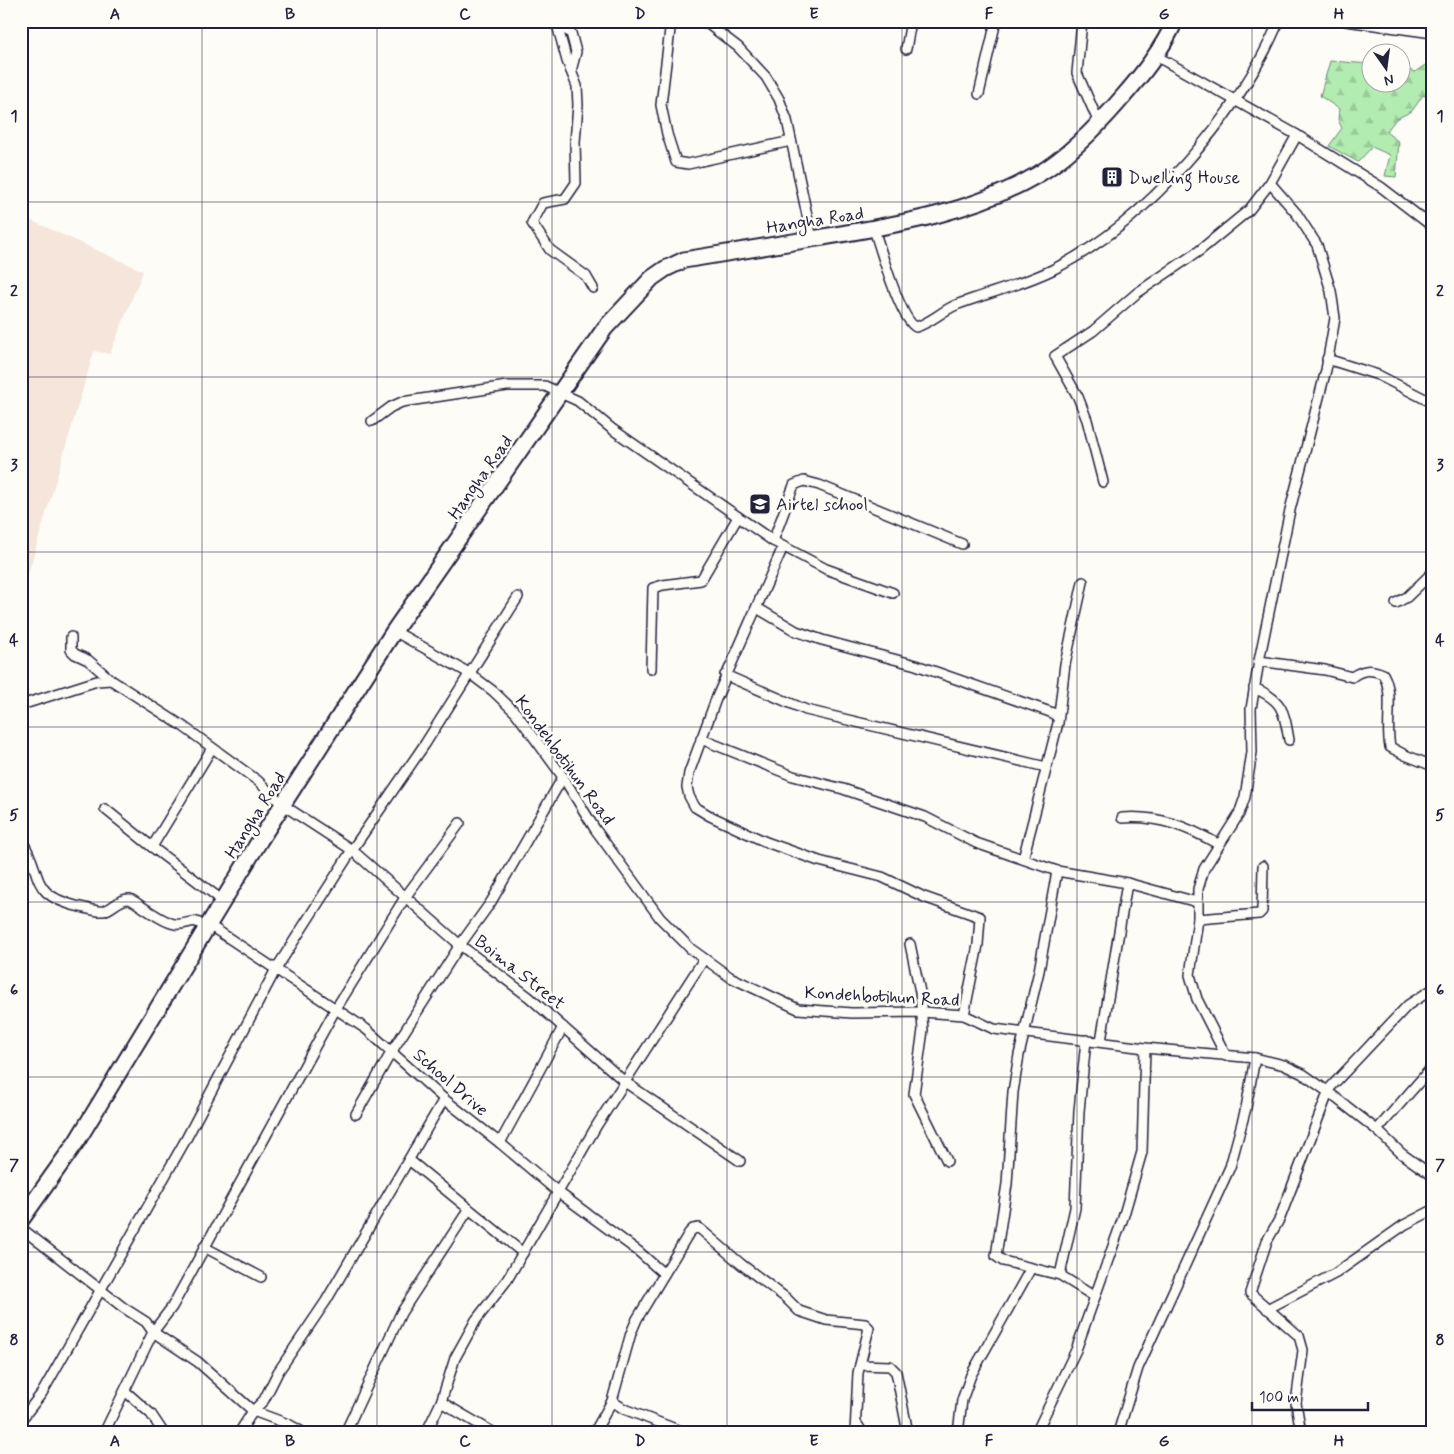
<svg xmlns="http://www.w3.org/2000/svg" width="1454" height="1454" font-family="Mynerve,sans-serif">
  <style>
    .built { fill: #f5e5da }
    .forest { fill: url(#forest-firs); stroke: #6a8776 }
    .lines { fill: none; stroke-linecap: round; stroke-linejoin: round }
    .minor-casing { stroke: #22223b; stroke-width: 12 }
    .trunk-casing { stroke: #22223b; stroke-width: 19 }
    .minor { stroke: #fdfcf7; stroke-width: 9 }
    .trunk { stroke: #fdfcf7; stroke-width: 15 }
    .grid { fill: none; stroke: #22223b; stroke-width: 1; stroke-opacity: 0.55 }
    .labels { text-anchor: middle; stroke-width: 5; stroke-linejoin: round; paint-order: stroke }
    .poi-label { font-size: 18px; fill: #22223b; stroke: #fdfcf7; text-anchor: start }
    .street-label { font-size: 18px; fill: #22223b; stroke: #fdfcf7 }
    .neatline { fill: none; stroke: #22223b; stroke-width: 2 }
    .grid-label { font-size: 16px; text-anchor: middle; font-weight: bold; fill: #22223b }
  </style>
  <defs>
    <pattern id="forest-firs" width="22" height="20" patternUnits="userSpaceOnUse" patternTransform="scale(1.25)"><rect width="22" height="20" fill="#b2ecb0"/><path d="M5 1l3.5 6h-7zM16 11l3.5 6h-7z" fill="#99ca98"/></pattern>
  </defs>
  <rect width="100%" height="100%" fill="#fdfcf7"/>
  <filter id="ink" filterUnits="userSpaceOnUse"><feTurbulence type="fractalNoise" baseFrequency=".02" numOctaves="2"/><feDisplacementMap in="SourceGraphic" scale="10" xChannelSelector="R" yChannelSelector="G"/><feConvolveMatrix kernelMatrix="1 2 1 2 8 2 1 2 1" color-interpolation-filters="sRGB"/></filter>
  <g filter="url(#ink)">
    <polygon class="built" points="21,216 143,271 110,354 94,351 21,598"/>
    <g class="forest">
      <polygon points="1390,21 1433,21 1433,30 1390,23"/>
      <polygon points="1330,61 1371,64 1372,82 1402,82 1402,68 1415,72 1425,65 1433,71 1433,100 1423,95 1412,111 1396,119 1386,132 1399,142 1396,177 1385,176 1390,155 1372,147 1358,162 1329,146 1342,128 1338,120 1339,109 1320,96"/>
    </g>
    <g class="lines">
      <g class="minor-casing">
        <g id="minor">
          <polyline points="556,21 567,61 577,86 578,105 575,142 576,183 565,199 543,203 532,223 550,250 586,276 593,288"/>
          <polyline points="671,21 661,105 667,134 676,162 688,164 791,141"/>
          <polyline points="704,21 738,47 766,77 779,99 787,120 812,239"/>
          <polyline points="1082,21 1077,73 1099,123"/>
          <polyline points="1346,21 1433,33"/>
          <polyline points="556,24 571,33 576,52 571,71"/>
          <polyline points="906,49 911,21"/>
          <polyline points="1156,56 1297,135 1270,183 1297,214 1317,245 1331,291 1335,318 1326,370 1290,510 1259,661 1251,709 1252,752 1245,797 1239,814 1204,869 1198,889 1198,919 1190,975 1197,999 1226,1056"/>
          <polyline points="979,94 996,21"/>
          <polyline points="1297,135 1381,187 1433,227"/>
          <path d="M874,229C880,248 901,321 916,327C930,323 942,311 956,305C988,293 1021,285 1052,270C1145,224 1239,115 1279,21"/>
          <polyline points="1327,359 1378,375 1433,403"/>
          <polyline points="372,421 391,407 402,402 507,386 545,386 578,401 612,429 773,541 826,569 893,593"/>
          <polyline points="1103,482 1087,420 1078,397 1055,356 1093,331 1137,293 1199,251 1249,210 1270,183"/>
          <polyline points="773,541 794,485 804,481 819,485 962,544"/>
          <polyline points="783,547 716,699 689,773 687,787 689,796 695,807 710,816 766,842 819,861 882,877 924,897 980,917 978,945 964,1015"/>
          <polyline points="1396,603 1407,597 1433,572"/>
          <polyline points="757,608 796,631 822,640 916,665 1053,713 1057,717"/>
          <polyline points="394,631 469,673 493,691 516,713 563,777 595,829 660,918 691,949 730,977 798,1009 852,1013 922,1012 964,1015 994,1029 1145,1048 1255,1058 1284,1065 1303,1074 1327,1091 1377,1130 1402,1154 1433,1176"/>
          <polyline points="71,637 71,650 75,654 88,660 111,680 184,727 258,781 283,805 352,850 460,945 529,997 625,1082 740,1161"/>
          <path d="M1259,661L1325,670L1352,677C1363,669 1371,669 1383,674C1395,695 1385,722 1390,747L1405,755L1433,766"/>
          <polyline points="651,669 653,588 663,585 701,580 738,517"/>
          <polyline points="725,675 806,710 1046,767"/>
          <path d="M1254,688C1283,700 1284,711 1289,740"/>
          <polyline points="21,705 97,681 111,680"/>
          <polyline points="701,739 793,776 843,789 925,817 976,843 1057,871 1127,883 1197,902"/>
          <polyline points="105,809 152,847 212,748"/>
          <path d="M1122,818C1158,815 1188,827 1218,844"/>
          <path d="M21,839C45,877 27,894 80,907C87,908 96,912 103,911C113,909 119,898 130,899C141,905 164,923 175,924C190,926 194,914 206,930"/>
          <polyline points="152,847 223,901"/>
          <polyline points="1023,859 1058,723 1065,664 1083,582"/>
          <polyline points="1057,871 1039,971 1019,1055 1013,1092 1007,1184 996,1256 1003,1261 1060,1275 1095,1297"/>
          <polyline points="1198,919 1259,914 1262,911 1263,866"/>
          <polyline points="209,925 366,1029 444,1099 500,1143 558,1192 638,1251 664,1274"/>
          <polyline points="910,944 920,992 923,1030 914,1094 947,1161"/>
          <polyline points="1101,1041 1127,883"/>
          <polyline points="1327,1091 1408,1005 1433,989"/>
          <polyline points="356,1114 392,1051 460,945 491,902 563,777"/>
          <polyline points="1377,1130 1433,1066"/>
          <polyline points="500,1143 563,1027"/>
          <polyline points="409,1160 523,1253"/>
          <polyline points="21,1228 124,1308 146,1322 153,1332 198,1362 253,1411 288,1424 304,1433"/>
          <polyline points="204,1247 261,1277"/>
          <polyline points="1060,1275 1075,1208 1079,1111 1086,1040"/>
          <polyline points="1267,1309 1336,1273 1404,1225 1433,1210"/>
          <polyline points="860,1365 890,1366 896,1372 908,1433"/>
          <polyline points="125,1391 151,1414 163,1432"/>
          <polyline points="612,1401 624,1409 686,1433"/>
          <polyline points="441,1402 494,1433"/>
          <polyline points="21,1420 42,1393 185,1141 276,969 352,850 425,744 518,597"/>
          <polyline points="857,1424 862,1432 866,1433"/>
          <polyline points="104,1433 153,1332 172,1307 335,1010 406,896 460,823"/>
          <polyline points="239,1433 253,1411 264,1400 278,1372 326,1301 444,1099"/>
          <polyline points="345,1433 401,1313 469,1209"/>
          <polyline points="426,1433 441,1402 455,1358 476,1320 507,1280 597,1125 704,959"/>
          <polyline points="594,1433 612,1401 631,1333 637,1319 689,1233 693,1229 699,1228 741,1264 786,1298 799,1311 826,1320 865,1324 869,1328 858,1373 855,1433"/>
          <polyline points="958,1433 962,1400 971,1375 1031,1268"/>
          <polyline points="1036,1433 1076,1350 1123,1218 1142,1152 1145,1048"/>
          <polyline points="1118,1433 1138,1368 1230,1167 1246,1108 1255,1058"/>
          <polyline points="1301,1433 1296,1403 1303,1350 1299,1336 1250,1293 1267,1241 1280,1218 1328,1093"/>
        </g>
      </g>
      <g class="trunk-casing">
        <path id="trunk" d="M21,1220L77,1141L260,840L394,631L605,328L652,278L665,269L684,260C727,253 769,246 811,239C888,226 968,215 1037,175C1069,156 1097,127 1121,99C1142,75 1162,50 1175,21"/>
      </g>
      <use href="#minor" class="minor"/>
      <use href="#trunk" class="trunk"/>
    </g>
  </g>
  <path class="grid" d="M202,21V1433M377,21V1433M552,21V1433M727,21V1433M902,21V1433M1077,21V1433M1252,21V1433M21,202H1433M21,377H1433M21,552H1433M21,727H1433M21,902H1433M21,1077H1433M21,1252H1433"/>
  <defs>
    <g id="building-square" transform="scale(1.125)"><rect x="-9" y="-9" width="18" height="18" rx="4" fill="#22223b" stroke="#fdfcf7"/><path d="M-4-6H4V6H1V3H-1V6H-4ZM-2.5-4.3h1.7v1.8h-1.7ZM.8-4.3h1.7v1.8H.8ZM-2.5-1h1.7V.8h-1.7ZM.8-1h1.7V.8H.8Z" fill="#fff"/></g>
    <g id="school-square" transform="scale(1.125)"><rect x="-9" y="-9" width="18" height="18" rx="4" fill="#22223b" stroke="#fdfcf7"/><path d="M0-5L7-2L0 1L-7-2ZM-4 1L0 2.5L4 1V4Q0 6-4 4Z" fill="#fff"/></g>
  </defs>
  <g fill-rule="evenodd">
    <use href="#building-square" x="1112" y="177"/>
    <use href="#school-square" x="760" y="504"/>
  </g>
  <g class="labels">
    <g class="poi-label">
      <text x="1128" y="183">Dwelling House</text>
      <text x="776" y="510">Airtel school</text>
    </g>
    <g class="street-label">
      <text transform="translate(815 220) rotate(-9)" y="6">Hangha Road</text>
      <text transform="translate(480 477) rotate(-55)" y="6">Hangha Road</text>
      <text transform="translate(565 760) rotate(54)" y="6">Kondehbotihun Road</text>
      <text transform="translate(255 815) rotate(-58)" y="6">Hangha Road</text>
      <text transform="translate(520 972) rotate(38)" y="6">Boima Street</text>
      <text transform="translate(882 996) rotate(3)" y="6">Kondehbotihun Road</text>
      <text transform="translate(451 1082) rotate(41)" y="6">School Drive</text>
    </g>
  </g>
  <rect width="1454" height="1454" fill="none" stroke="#fdfcf7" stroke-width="55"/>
  <g transform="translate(1386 68) rotate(166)"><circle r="24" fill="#fdfcf7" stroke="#a5a5ac"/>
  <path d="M0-4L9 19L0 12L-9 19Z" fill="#22223b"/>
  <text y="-8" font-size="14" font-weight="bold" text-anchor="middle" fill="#22223b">N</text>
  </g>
  <path d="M1252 1402v8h116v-8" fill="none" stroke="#22223b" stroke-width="2.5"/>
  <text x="1259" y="1402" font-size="15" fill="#22223b" stroke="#fdfcf7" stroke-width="4" paint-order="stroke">100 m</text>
  <rect x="28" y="28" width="1398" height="1398" class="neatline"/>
  <g class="grid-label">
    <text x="115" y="19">A</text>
    <text x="290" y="19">B</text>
    <text x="465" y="19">C</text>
    <text x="640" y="19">D</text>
    <text x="814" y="19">E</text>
    <text x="989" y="19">F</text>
    <text x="1164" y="19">G</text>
    <text x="1339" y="19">H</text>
    <text x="14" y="121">1</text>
    <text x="1440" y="121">1</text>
    <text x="14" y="296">2</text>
    <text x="1440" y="296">2</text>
    <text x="14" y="470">3</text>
    <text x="1440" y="470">3</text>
    <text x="14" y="645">4</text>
    <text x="1440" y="645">4</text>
    <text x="14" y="820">5</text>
    <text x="1440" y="820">5</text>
    <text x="14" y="995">6</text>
    <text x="1440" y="995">6</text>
    <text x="14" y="1170">7</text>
    <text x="1440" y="1170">7</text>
    <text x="14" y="1345">8</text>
    <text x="1440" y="1345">8</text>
    <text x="115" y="1446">A</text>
    <text x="290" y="1446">B</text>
    <text x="465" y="1446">C</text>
    <text x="640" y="1446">D</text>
    <text x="814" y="1446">E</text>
    <text x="989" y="1446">F</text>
    <text x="1164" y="1446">G</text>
    <text x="1339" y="1446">H</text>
  </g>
</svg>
